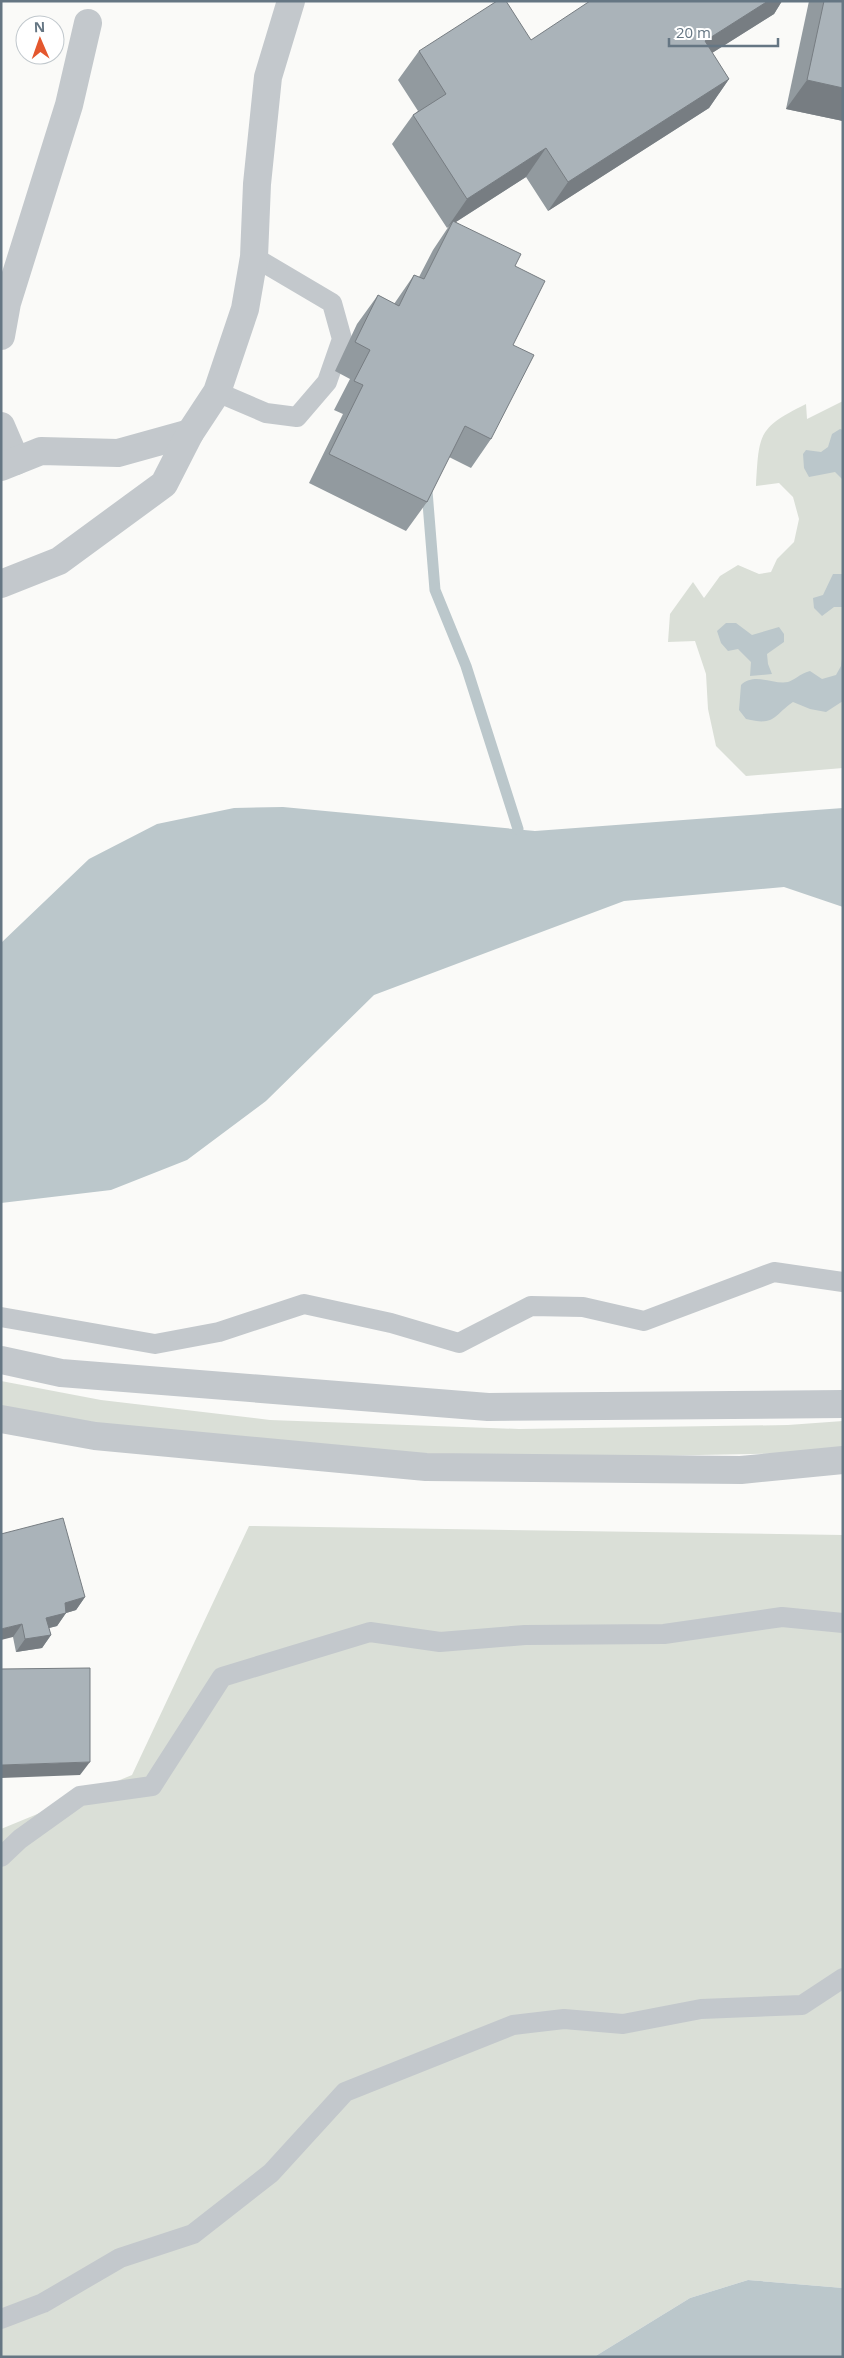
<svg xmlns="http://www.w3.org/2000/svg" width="844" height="2358" font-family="'Open Sans',sans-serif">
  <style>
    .green { fill: #dadfd7 }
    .water { fill: #bbc7cb }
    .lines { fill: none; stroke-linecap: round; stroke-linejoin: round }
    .stream { stroke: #bbc7cb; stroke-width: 11 }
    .service { stroke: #c3c8cc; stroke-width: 20 }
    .minor { stroke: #c3c8cc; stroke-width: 28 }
    .wall { fill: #929a9f }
    .shaded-wall { fill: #777d82 }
    .building { fill: #aab3b9; stroke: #777d82 }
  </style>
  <rect width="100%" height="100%" fill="#fafaf8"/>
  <g class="green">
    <path d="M843,401V768L746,776L716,746L708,709L706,674L695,641L668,642L670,614L693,582L704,598L720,576L738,565L759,574L771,572L777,559L794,542L799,519L793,497L779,483L756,486C759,433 758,428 806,404L807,419Z"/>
    <polygon points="1,1381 101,1400 270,1420 519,1429 788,1425 843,1421 843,1448 798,1453 594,1457 363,1454 166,1434 1,1407"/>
    <polygon points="249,1526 843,1535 843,2288 748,2280 690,2298 594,2357 1,2357 1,1829 132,1775"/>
  </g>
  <g class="water">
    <polygon points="840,429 843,430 843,480 835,472 809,477 804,468 803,454 806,450 821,452 828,447 832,434"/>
    <polygon points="833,574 843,574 843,607 834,607 822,616 814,608 813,598 823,595"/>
    <polygon points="726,623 736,623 752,635 779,627 784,634 784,642 767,654 768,664 772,674 750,676 751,662 738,649 728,651 721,643 717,631"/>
    <path d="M843,652V701L826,712L810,709L793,702C772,717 775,726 746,719L739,710L741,685C755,672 773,685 788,682C795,680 799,674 810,671L822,679L836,675L841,666Z"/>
    <polygon points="283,807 535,831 843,808 843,907 784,887 624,901 374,995 266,1101 187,1160 111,1190 1,1203 1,943 89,859 157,824 234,808"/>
    <polygon points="748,2280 843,2288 843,2357 594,2357 690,2298"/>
  </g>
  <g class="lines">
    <polyline class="stream" points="427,491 435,590 466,666 518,829"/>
    <g class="service">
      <polyline points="217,392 266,413 297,417 327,382 342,339 332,303 254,257"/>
      <polyline points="1,1317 155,1344 219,1332 304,1304 391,1323 459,1343 531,1306 583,1307 644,1321 774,1272 843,1282"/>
      <polyline points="1,1857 20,1839 80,1796 152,1786 222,1677 370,1632 440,1642 525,1635 664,1634 782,1617 843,1623"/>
      <polyline points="1,2319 43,2303 120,2258 193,2234 271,2173 345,2092 513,2025 564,2019 623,2024 701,2009 802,2005 843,1978"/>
    </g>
    <g class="minor">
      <polyline points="1,336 7,303 69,105 88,23"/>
      <polyline points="1,426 16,461"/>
      <polyline points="1,467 41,451 118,453 190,433"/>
      <polyline points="1,584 59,561 164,484 190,433 217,392 245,309 254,257 257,184 268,77 291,1"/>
      <polyline points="1,1360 61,1373 488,1407 843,1404"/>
      <polyline points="1,1419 95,1436 426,1467 741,1470 843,1460"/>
    </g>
  </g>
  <g class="wall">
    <polygon points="768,1 782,1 774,14 712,53 729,79 709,108 548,211 526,177 456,222 515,266 513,345 491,439 471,468 449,457 427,502 406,531 309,483 343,414 334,410 350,379 335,371 357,324 378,295 394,304 414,275 419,277 433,250 449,226 447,228 392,144 413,115 418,111 398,80 419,51 531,40"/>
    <polygon points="809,1 843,1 843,121 786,109"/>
    <polygon points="1,1534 85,1597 76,1610 66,1613 57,1626 49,1628 51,1635 42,1648 16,1652 13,1637"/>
  </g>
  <g class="shaded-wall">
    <polygon points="768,1 782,1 774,14 685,70 705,41"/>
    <polygon points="729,79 709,108 548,211 568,182"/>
    <polygon points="807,80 843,88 843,121 786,109"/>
    <polygon points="546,148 526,177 451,225 453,221 449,226 447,228 467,199"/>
    <polygon points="85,1597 76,1610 66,1613 57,1626 37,1631 46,1618 65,1603"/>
    <polygon points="22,1624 13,1637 1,1640 1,1629"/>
    <polygon points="51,1635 42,1648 16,1652 25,1639"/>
    <polygon points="90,1762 80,1775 1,1778 1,1765"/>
  </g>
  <g class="building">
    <polygon points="497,1 506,1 531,40 590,1 768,1 705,41 729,79 568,182 546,148 467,199 413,115 446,94 419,51"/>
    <polygon points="824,1 843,1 843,88 807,80"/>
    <polygon points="453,221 521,254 515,266 545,281 513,345 534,355 491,439 465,426 427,502 329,454 363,385 354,381 370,350 355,342 378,295 399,306 414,275 424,279"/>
    <polygon points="63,1518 85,1597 65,1603 66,1613 46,1618 51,1635 25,1639 22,1624 1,1629 1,1534"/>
    <polygon points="90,1668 90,1762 1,1765 1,1669"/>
  </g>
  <rect width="844" height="2358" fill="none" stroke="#657683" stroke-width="5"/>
  <g transform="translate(40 40) rotate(358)"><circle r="24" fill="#ffffff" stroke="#c1c8cd"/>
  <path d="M0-4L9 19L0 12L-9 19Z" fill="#e4572e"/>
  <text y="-8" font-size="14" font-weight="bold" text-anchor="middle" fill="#657683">N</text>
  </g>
  <path d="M669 38v8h109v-8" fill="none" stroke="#657683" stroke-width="2.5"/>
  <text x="676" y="38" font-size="15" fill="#657683" stroke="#ffffff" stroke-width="4" paint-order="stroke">20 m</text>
</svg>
